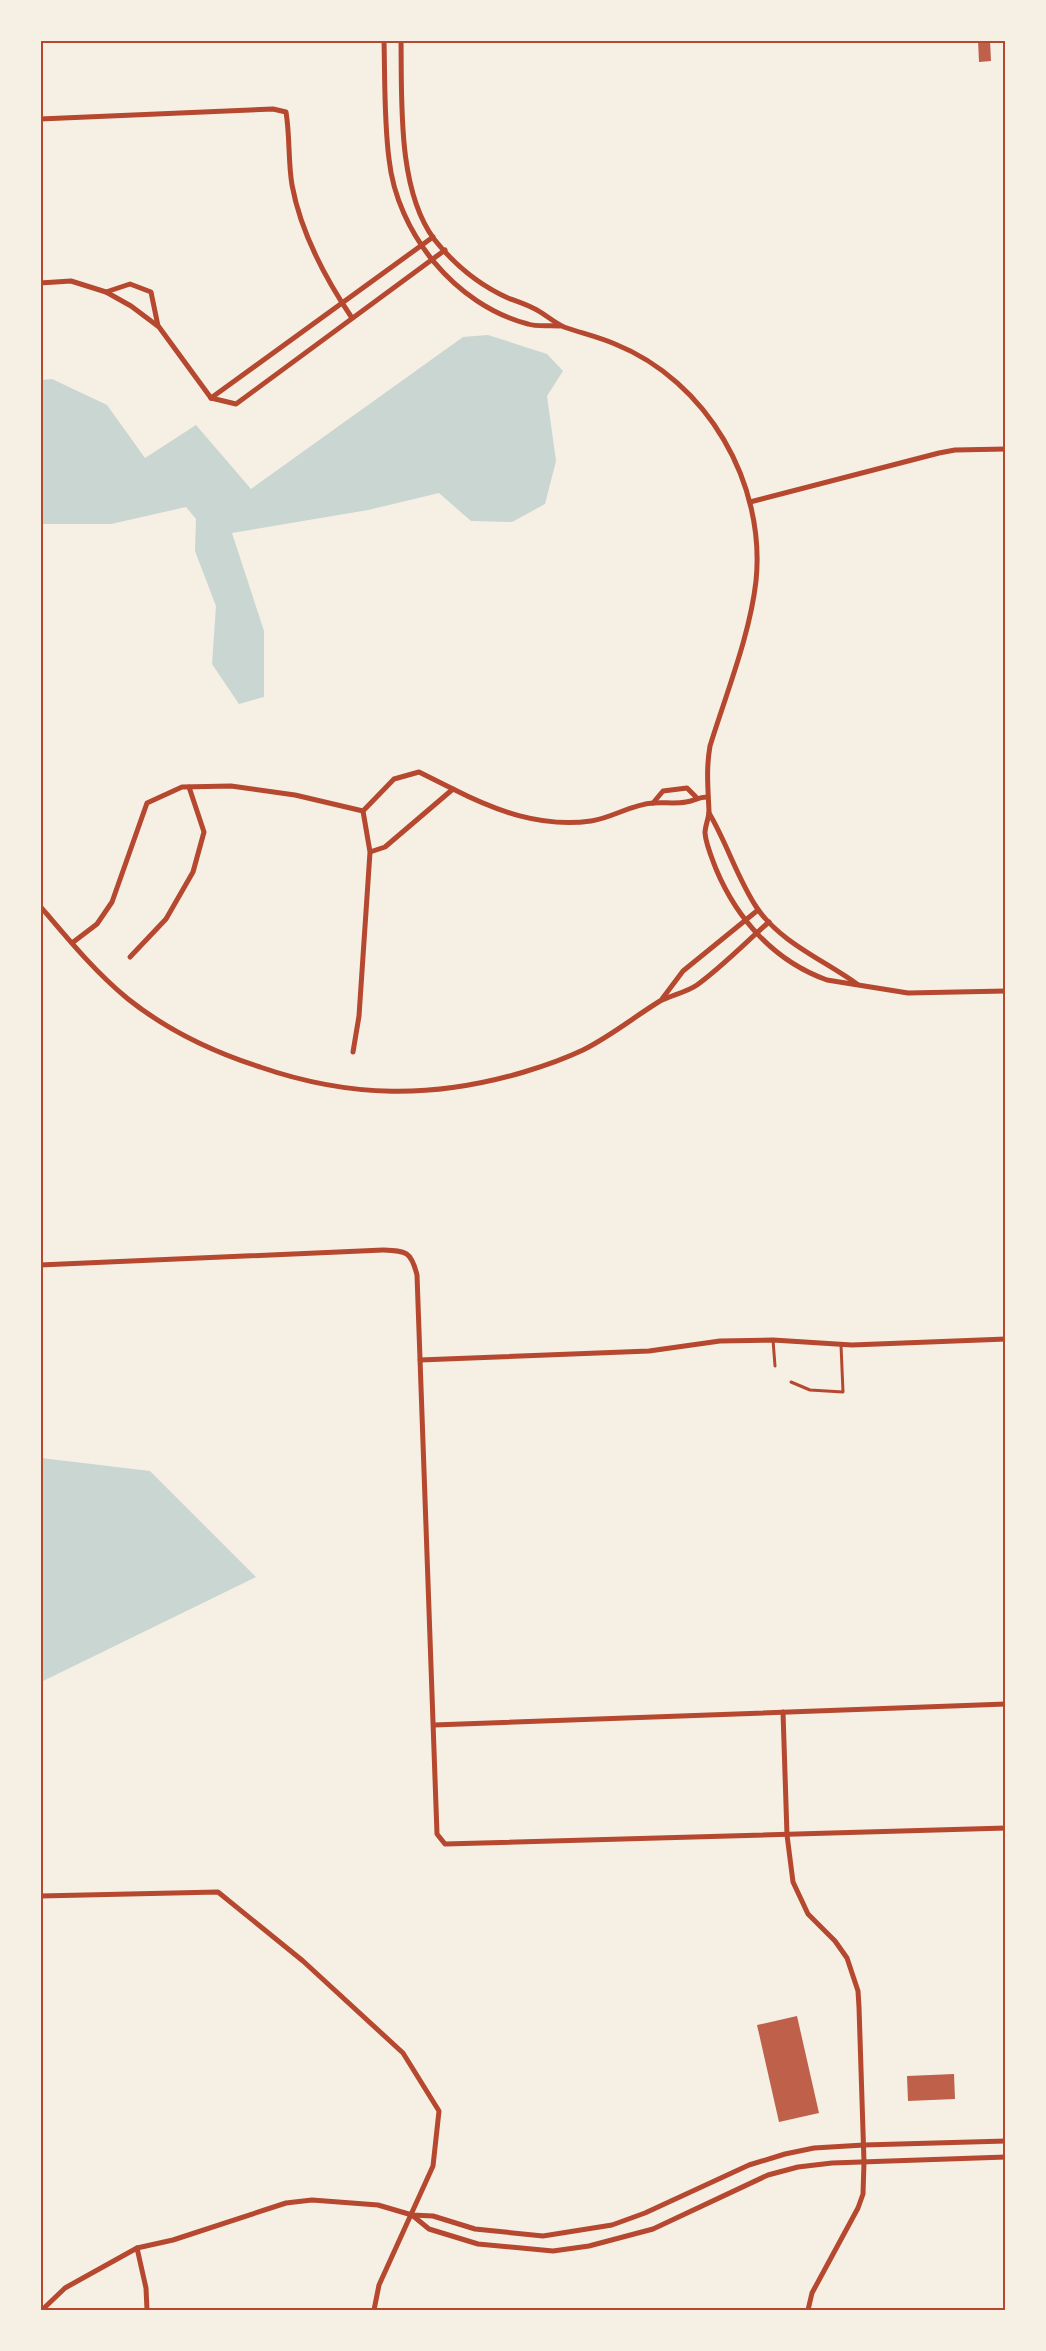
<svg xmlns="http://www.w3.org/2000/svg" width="1046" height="2351" font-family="Helvetica,sans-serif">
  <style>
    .water { fill: #c9d6d2 }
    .building { fill: #bf614a }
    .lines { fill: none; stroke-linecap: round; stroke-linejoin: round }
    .service { stroke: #b5482f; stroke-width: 3 }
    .minor { stroke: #b5482f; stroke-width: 5 }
    .neatline { fill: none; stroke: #b5482f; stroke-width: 2 }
  </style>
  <rect width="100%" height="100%" fill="#f6efe4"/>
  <g class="water">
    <polygon points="488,335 547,354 563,371 547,396 556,461 545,504 512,522 471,521 439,493 368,510 232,533 264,631 264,697 239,704 212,664 216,606 195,551 196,519 186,507 111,524 41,524 41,380 52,379 107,405 145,458 196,425 251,489 463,337"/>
    <polygon points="41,1458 150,1471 256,1577 41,1682"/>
  </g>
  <g class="building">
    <polygon points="978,40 990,40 991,61 979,62"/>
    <polygon points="797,2016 819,2113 779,2122 757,2025"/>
    <polygon points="954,2074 955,2099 908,2101 907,2076"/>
  </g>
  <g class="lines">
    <g class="service">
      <polyline points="773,1340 775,1366"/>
      <polyline points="791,1382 810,1390 843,1392 841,1345"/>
    </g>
    <g class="minor">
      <path d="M384,40C385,80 384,120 389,159C397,233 455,305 528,324C537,327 550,325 560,326"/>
      <path d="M401,40C402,100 397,189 434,239C453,263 479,285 508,298C516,301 525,304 533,308C544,313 553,322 564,327C581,333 599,337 615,344C707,381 766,483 756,581C750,635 726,694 710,746C706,769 708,788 709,811C709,818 705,826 705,833C706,845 712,858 716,869C737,919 774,961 827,980L908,993L1006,991"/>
      <path d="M40,119L273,109L286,112C290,136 288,161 292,185C301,234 325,278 352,318"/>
      <polyline points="40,283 71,281 106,292 131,306 159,327 211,398"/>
      <polyline points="106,292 130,284 151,292 158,326"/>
      <polyline points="211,398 236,404 445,250"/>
      <polyline points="211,398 433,237"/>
      <polyline points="750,502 939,453 955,450 1006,449"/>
      <path d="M453,789C496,811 542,828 591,821C612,818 632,804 653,803C664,802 674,804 686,802C694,801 698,797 707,797"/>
      <polyline points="653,803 663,791 687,788 696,797"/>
      <path d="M709,813C727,843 737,878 757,908C781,943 824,960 857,984"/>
      <path d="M40,906C68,939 95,972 128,999C167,1030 213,1052 260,1067C350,1098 433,1099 524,1072C544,1066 564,1059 583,1050C611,1036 634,1017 660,1001C672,995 687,992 697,985C723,966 746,942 769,922"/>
      <polyline points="72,943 97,924 112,902 147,803 182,787 231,786 295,795 363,811"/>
      <polyline points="130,957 166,919 193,872 204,832 189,787"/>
      <polyline points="662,999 683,971 758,910"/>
      <polyline points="353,1052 359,1016 370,852 363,811 394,779 419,772 453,789 385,847 370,852"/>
      <path d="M40,1265L383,1250C406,1251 411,1251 417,1275L437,1834L445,1844L1006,1828"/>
      <polyline points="420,1360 649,1351 720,1341 773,1340 852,1345 1006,1339"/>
      <polyline points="783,1712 787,1835 793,1882 808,1914 835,1941 847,1958 858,1991 859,2007 864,2162 863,2194 858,2208 812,2293 808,2310"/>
      <polyline points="434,1725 1006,1704"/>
      <polyline points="40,1896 218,1892 303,1961 403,2053 439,2111 433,2166 379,2285 374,2310"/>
      <polyline points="412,2215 429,2229 478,2244 553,2251 589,2246 653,2229 768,2175 798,2167 832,2163 1006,2157"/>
      <polyline points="137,2248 146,2288 147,2310"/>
      <polyline points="42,2310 65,2288 137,2248 173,2240 286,2203 312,2200 378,2205 412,2215 433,2216 475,2229 543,2236 612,2225 645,2213 749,2165 785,2154 814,2148 864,2145 1006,2141"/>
    </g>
  </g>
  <rect width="1046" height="2351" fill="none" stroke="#f6efe4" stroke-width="84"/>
  <rect x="42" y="42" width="962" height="2267" class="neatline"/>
</svg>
